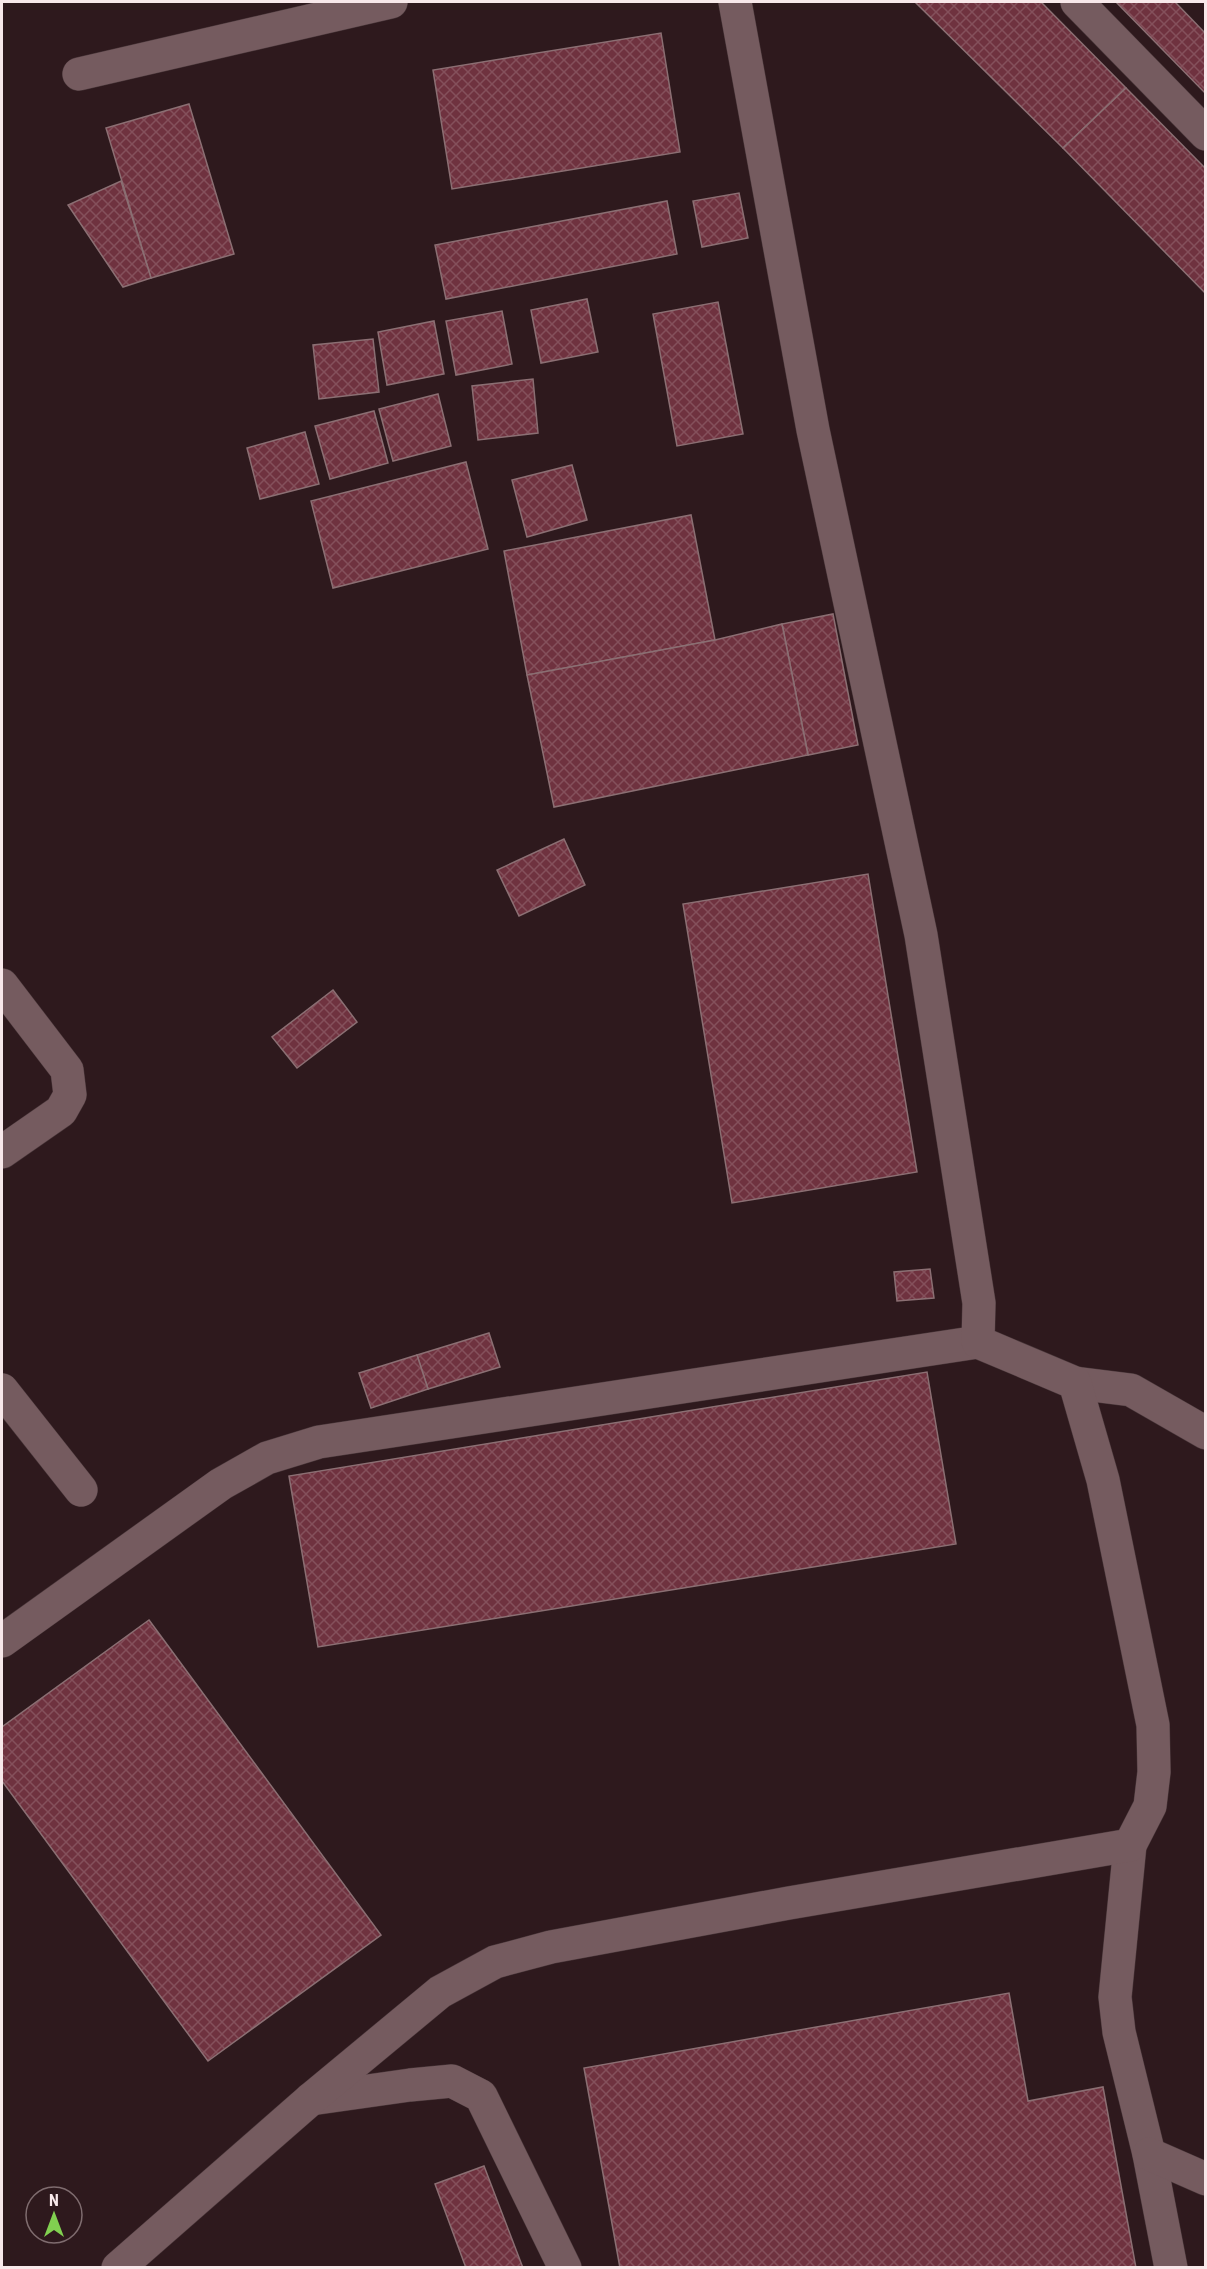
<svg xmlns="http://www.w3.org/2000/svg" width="1207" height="2269" font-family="'Roboto Condensed',sans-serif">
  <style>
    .building { fill: url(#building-cross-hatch); stroke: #8b6f73; stroke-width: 1.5 }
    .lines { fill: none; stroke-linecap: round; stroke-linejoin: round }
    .minor-casing { stroke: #483639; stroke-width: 34 }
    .minor { stroke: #755b5f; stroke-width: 33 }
  </style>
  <defs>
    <pattern id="building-cross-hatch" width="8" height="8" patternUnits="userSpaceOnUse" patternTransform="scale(1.5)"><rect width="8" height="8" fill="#6f323f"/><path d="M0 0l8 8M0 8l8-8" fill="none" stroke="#84505b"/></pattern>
  </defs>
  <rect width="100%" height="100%" fill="#2e191d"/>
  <g class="building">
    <polygon points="915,2 1041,2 1126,88 1063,148"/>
    <polygon points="1116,2 1175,2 1206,34 1206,94"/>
    <polygon points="661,33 680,152 452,189 433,70"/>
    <polygon points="1126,88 1206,169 1206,294 1063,148"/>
    <polygon points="189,104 234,254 151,278 106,128"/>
    <polygon points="121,181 151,278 123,287 68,205"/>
    <polygon points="739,193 748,238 702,247 693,201"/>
    <polygon points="667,201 677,254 446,299 435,245"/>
    <polygon points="587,299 598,352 541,363 531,310"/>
    <polygon points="718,302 743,434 677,446 653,314"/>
    <polygon points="502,311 512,364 456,375 446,321"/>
    <polygon points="434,321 444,374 387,385 378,332"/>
    <polygon points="373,339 379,392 319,399 313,345"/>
    <polygon points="533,379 538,433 478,440 472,386"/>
    <polygon points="438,394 451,446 393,461 379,409"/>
    <polygon points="374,411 388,463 330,479 315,426"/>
    <polygon points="305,432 319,484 260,499 247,448"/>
    <polygon points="466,462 488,549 333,588 311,501"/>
    <polygon points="572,465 587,520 527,537 512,480"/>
    <polygon points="691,515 715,640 527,675 504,551"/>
    <polygon points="833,614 858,745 808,755 782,624"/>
    <polygon points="782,624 808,755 554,807 527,675 715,640"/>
    <polygon points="564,839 585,885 519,916 497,870"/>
    <polygon points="868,874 917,1172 732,1203 683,904"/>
    <polygon points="333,990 357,1022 297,1068 272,1037"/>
    <polygon points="930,1269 934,1298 897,1301 894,1272"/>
    <polygon points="489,1333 500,1367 428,1389 417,1355"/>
    <polygon points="417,1355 428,1389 371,1408 359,1373"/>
    <polygon points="927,1372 956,1544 318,1647 289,1476"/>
    <polygon points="149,1620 381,1935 208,2061 2,1781 2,1727"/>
    <polygon points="1009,1993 1028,2101 1103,2087 1136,2268 620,2268 584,2068"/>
    <polygon points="484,2166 523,2268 466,2268 435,2184"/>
  </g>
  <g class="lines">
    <g class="minor-casing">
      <g id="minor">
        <polyline points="1077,2 1206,134"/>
        <polyline points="79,74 391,2"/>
        <polyline points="2,985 67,1070 70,1095 61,1111 2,1152"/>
        <polyline points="1075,1383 1131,1390 1206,1433"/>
        <polyline points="2,1390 81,1490"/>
        <polyline points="2,1641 221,1484 267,1458 319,1442 978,1342"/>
        <polyline points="1130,1845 1115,1997 1119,2032 1149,2154 1171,2268"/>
        <polyline points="311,2099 410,2085 452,2081 481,2096 565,2268"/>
        <polyline points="1149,2154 1206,2179"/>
        <polyline points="118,2268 311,2099 440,1992 495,1962 551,1947 789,1903 1130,1845 1150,1806 1154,1772 1153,1725 1103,1480 1075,1383 978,1342 979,1303 921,935 813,430 735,2"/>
      </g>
    </g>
    <use href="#minor" class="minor"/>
  </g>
  <rect width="1207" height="2269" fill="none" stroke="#f8e8ea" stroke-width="6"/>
  <g transform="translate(54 2215)"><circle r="28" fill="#2e191d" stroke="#7f6c6f" stroke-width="1.5"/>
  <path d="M0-4.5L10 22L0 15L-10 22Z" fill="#81d050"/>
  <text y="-9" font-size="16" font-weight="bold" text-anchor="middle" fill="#f8e8ea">N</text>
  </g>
</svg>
